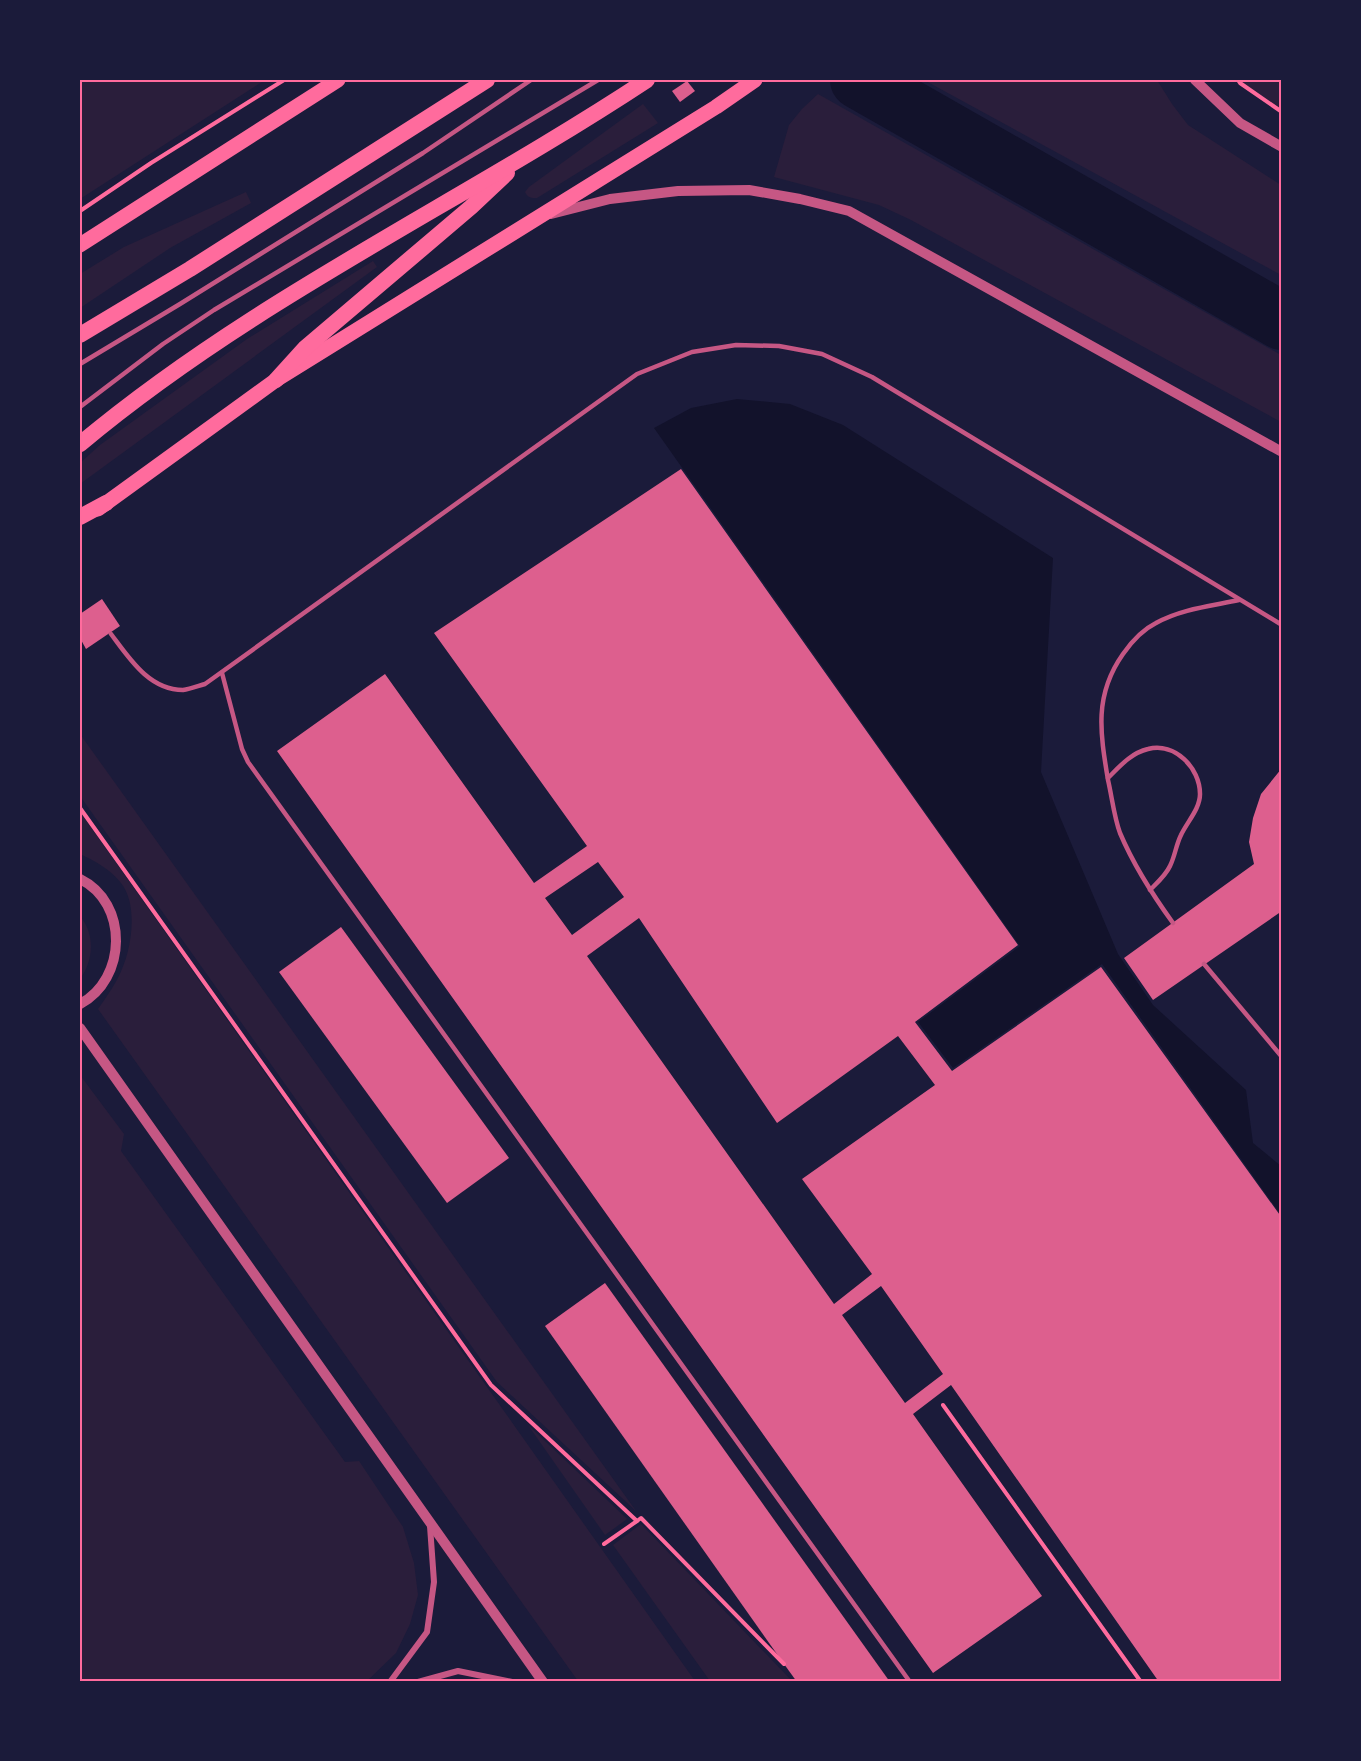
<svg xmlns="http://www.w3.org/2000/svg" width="1361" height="1761" font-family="Bitter,serif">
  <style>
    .green { fill: #2a1e3b }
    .water { fill: #12122b }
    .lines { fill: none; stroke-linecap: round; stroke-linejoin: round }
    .river { stroke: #12122b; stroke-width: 58 }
    .building { fill: #dd5f8e; fill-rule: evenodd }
    .path { stroke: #ff6b9d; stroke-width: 4 }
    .service { stroke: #c65784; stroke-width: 4.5 }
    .minor { stroke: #c65784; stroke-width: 6 }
    .tertiary { stroke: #c65784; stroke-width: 10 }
    .primary { stroke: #ff6b9d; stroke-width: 15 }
    .trunk { stroke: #ff6b9d; stroke-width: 16 }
    .neatline { fill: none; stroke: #ff6b9d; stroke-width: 2 }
  </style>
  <rect width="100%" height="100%" fill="#1b1b3a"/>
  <g class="green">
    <polygon points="80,80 265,80 80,199"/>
    <polygon points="924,80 1157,80 1172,104 1188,125 1281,185 1281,275"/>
    <polygon points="1238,80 1281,80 1281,112"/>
    <polygon points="818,94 1281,355 1281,422 911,220 879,205 774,177 789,125 802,109"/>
    <path d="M643,104L658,123L537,198C531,198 528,198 525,192L529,187Z"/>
    <polygon points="246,192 251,203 170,248 80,308 80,274 124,247"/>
    <polygon points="373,261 377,267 80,484 80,463 100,445 247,339"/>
    <polygon points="80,734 636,1511 497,1382 80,796"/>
    <path d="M80,812L695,1681H578L98,1009C107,996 116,984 122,969C132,946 138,904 121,883C110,869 95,861 80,854Z"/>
    <path d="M80,916C95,934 94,960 80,979Z"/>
    <polygon points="80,1075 124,1134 121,1151 345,1462 359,1461 403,1527 414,1563 418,1595 410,1624 396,1653 367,1681 80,1681"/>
    <polygon points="528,1425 627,1519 605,1535"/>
    <polygon points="641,1524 792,1681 710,1681 613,1545"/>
  </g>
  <polygon class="water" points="737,399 790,404 843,425 1053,558 1041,772 1118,954 1153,1005 1246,1090 1253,1143 1281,1166 1281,1215 1102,964 953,1068 918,1022 1020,946 654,428 691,408"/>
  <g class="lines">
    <polyline class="river" points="859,80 1282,321"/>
  </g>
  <g class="building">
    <polygon points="687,81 695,91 680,102 672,91"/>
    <path d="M681,469L1018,945L915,1022L952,1071L1101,967L1282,1218V1682H1159L951,1385L913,1414L1042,1596L933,1673L277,751L385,674L534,883L587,846L434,633ZM598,862L624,897L572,935L545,898ZM639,918L777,1123L898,1036L935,1085L802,1179L872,1274L834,1304L587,956ZM881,1286L943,1374L905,1403L842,1315Z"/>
    <polygon points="102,599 120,626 86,649 80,638 80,614"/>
    <polygon points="1282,768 1282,911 1153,1000 1124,958 1254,864 1249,842 1253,818 1261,794"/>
    <polygon points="341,927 509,1158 447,1203 279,972"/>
    <polygon points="605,1283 890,1682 797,1682 784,1664 545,1326"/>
  </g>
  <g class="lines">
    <g class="path">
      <polyline points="1238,80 1240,83 1282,112"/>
      <polyline points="80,211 151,163 284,80"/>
      <polyline points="80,808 491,1385 637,1521 641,1518 784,1664"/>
      <polyline points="943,1405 1141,1682"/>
      <polyline points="604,1544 637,1521"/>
    </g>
    <g class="service">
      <polyline points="80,364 180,304 423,153 531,80"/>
      <polyline points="80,407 163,344 214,310 598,80"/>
      <path d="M111,634C129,658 149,690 183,690C190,689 198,686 205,684L637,374L692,352L736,345L779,346L822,354L872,377L1282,625"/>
      <polyline points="222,673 242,749 248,762 910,1682"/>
      <path d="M1108,778C1120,766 1131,753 1148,749C1175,742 1200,768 1200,794C1200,809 1187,822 1181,835C1176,845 1175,856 1170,866C1166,875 1157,883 1150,890"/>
      <path d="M1173,923C1152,894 1134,866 1120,833C1114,817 1112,797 1108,780C1100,732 1094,695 1123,654C1132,641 1142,630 1156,623C1181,609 1211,606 1239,600"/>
      <polyline points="1204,964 1282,1057"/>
    </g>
    <g class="minor">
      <polyline points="390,1682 427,1632 434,1582 430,1526"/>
      <polyline points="418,1682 458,1671 512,1682"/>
    </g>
    <g class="tertiary">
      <polyline points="1195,80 1240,123 1282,147"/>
      <polyline points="551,214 610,199 678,191 749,190 800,199 849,211 1282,452"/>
      <path d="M80,879C129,903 127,979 80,1004"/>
      <polyline points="80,1028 543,1682"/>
    </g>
    <g class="primary">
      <polyline points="80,245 338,80"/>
      <polyline points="98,509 276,380 716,107 755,80"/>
    </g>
    <g class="trunk">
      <polyline points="80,335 190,269 487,80"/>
      <polyline points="276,380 305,348 471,207 507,173"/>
      <path d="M80,444C253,299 459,204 647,80"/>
      <polyline points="80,517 106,503"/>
    </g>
  </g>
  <rect width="1361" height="1761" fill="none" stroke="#1b1b3a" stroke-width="162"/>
  <rect x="81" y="81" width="1199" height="1599" class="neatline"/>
</svg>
